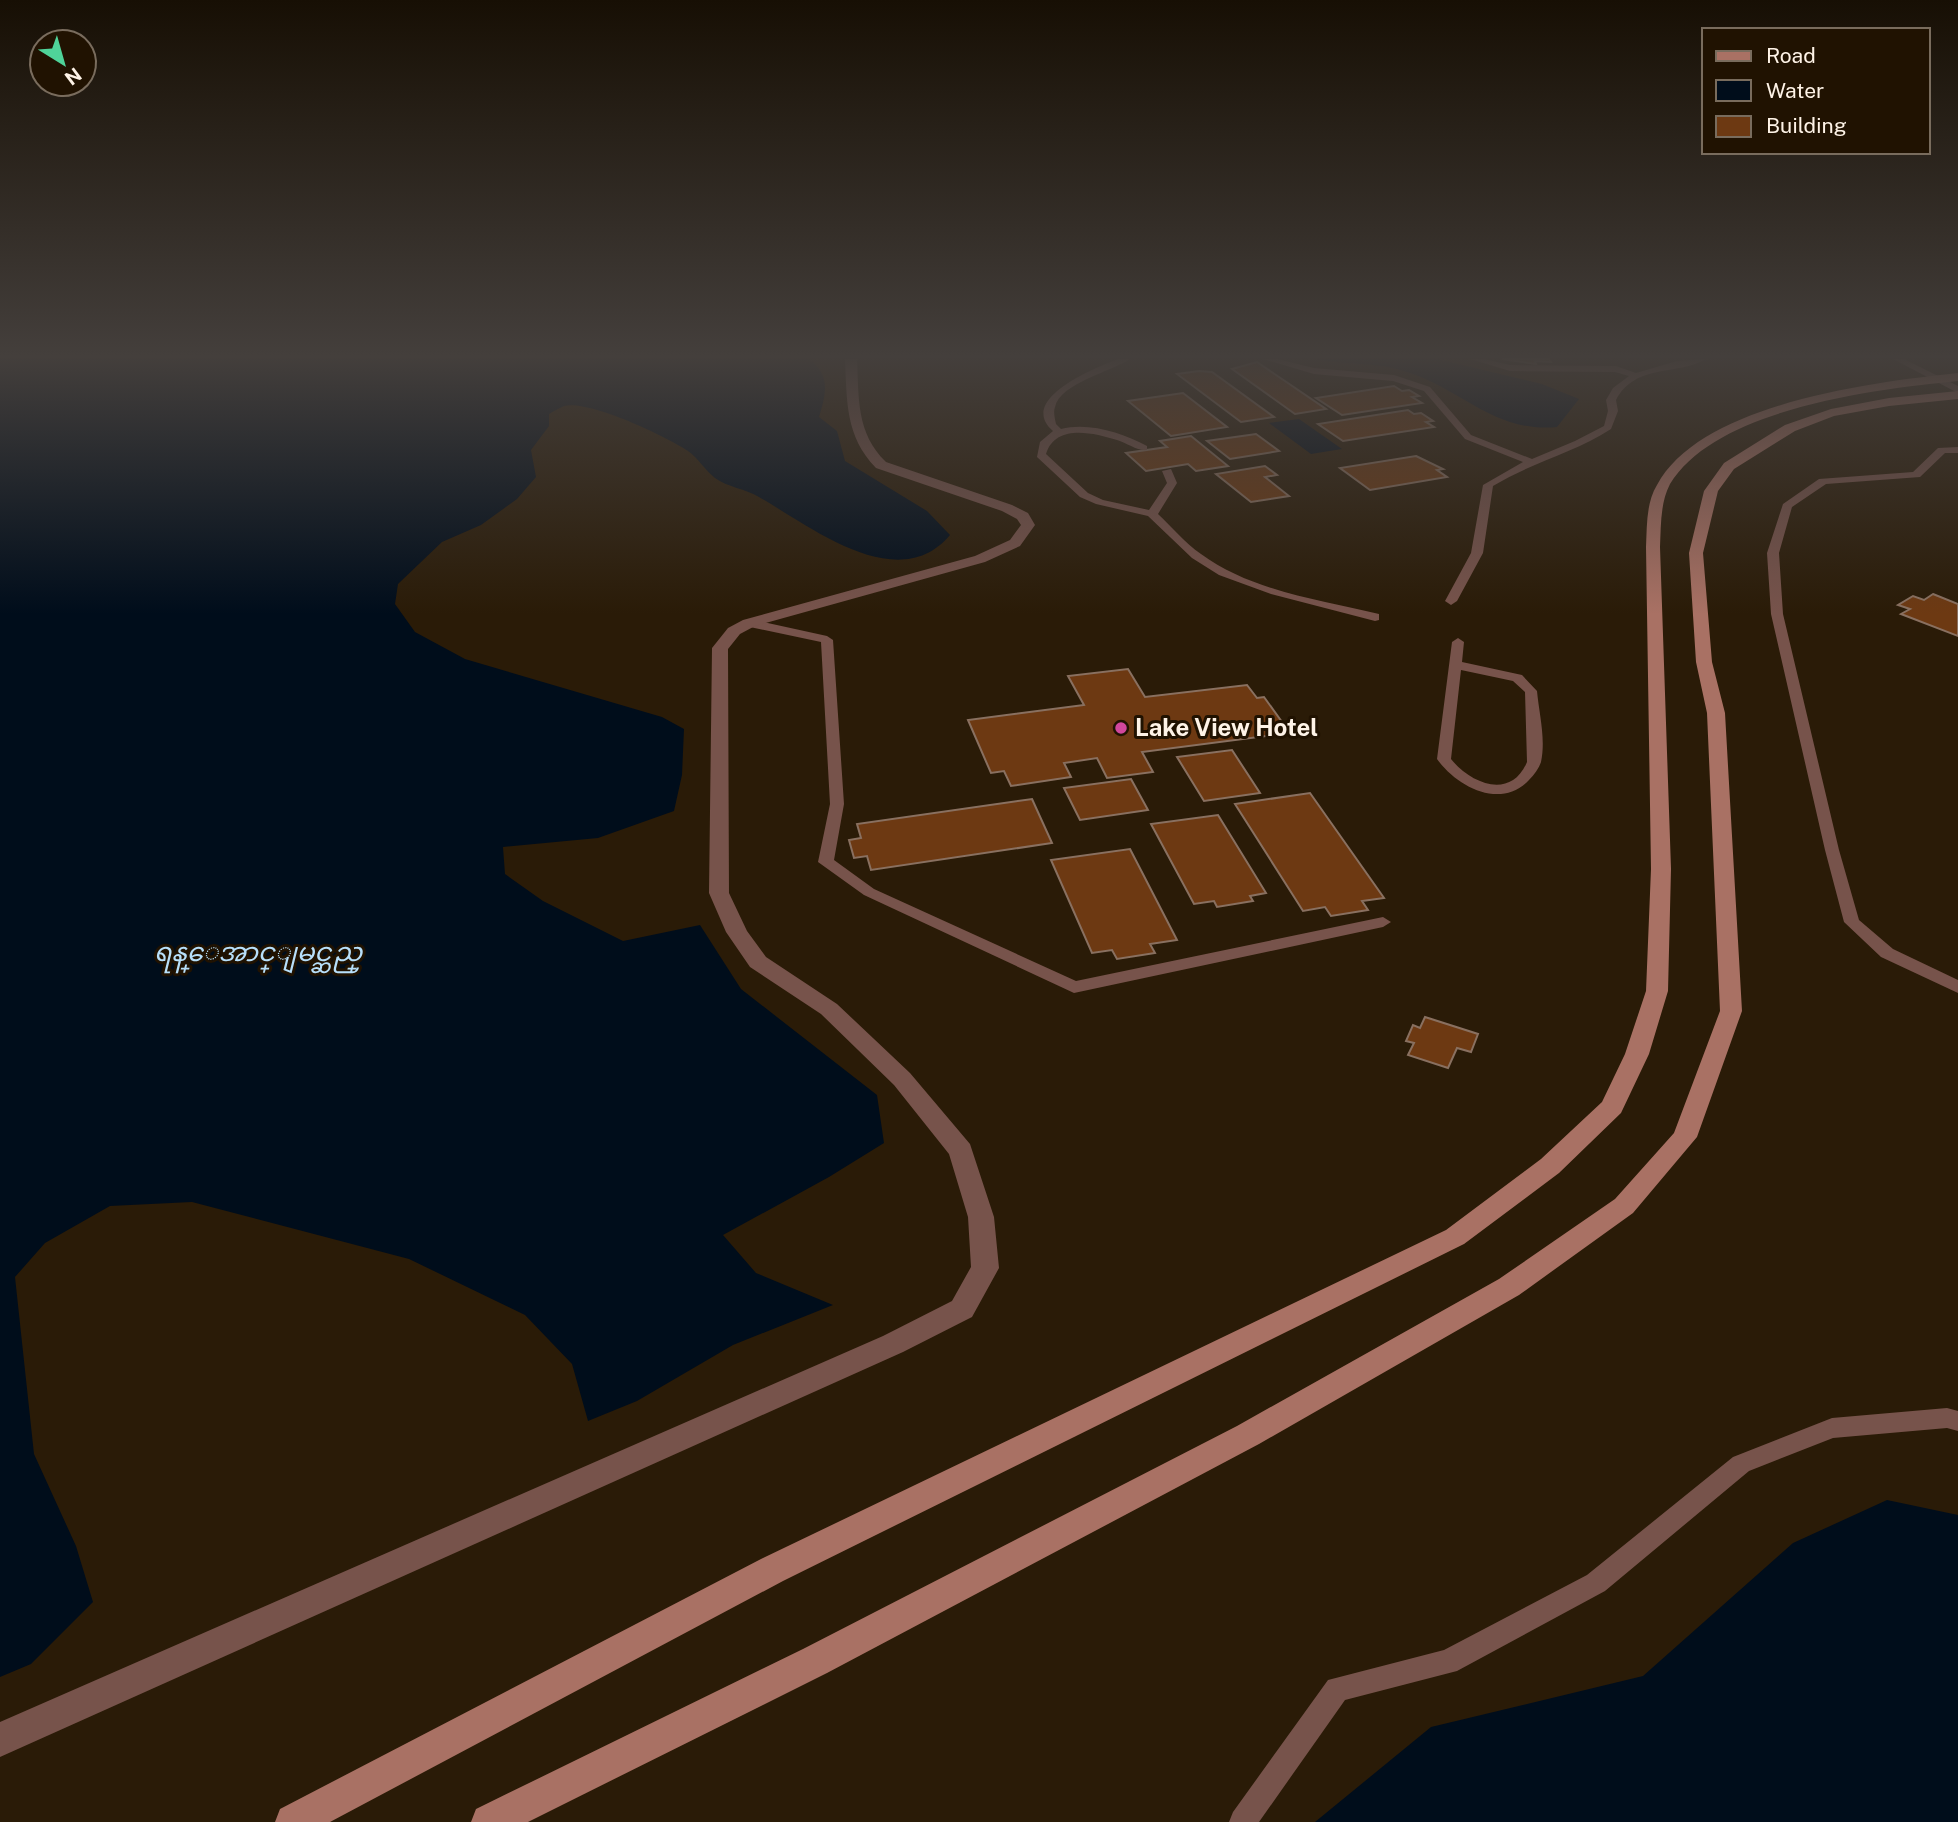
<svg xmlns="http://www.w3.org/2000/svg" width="1958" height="1822" font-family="'Public Sans','Noto Sans Myanmar',sans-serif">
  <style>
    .water { fill: #000d1b }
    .building { fill: #6d3912; stroke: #897060; stroke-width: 2 }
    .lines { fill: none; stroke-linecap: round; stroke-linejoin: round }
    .lane { fill: #77534b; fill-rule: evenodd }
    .street { fill: #77534b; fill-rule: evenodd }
    .secondary { fill: #a97164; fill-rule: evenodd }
    .hotel-dot { fill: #d1479c; stroke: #201201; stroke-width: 2.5 }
    .labels { text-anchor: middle; stroke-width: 6; stroke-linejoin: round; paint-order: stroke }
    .poi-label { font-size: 24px; font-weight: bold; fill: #fef3e7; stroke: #201201; text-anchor: start }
    .water-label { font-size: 26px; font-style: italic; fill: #b7dffa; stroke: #201201 }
  </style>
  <rect width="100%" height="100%" fill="#2a1b07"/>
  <g class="water">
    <path d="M0,359H809C831,375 826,394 819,417L837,431L845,461L927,511L950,535C898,597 810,526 759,497C746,489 727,487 715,478C705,470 698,458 688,451C665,436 590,400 564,406C559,408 554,411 549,414V426L531,450L536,477L517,499L481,525L442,542L398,584L395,604L415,632L465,659L662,717L684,729L682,775L674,811L598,838L503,847L505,874L543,901L623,941L700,925L741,989L877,1095L884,1143L829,1177L723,1235L756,1273L833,1305L733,1345L637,1401L588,1421L572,1364L525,1315L409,1259L192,1202L110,1206L45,1243L15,1277L34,1454L76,1546L93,1602L31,1664L0,1677Z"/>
    <path d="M1315,359H1437L1542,384L1579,399L1557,427C1494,433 1462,389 1407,372C1378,362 1345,365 1315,359Z"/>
    <polygon points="1299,419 1342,449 1311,454 1269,423"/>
    <polygon points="1887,1500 1958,1515 1958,1822 1315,1822 1431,1727 1643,1676 1793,1543"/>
  </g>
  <g class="building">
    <polygon points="1549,359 1551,362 1535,361 1536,364 1502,359"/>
    <polygon points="1257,362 1326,409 1295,414 1232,369"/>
    <polygon points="1199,371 1212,372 1274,417 1241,422 1177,374"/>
    <polygon points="1394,386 1402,391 1409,390 1419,396 1412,397 1422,403 1342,415 1316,398"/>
    <polygon points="1183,393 1227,427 1171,436 1128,401"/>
    <polygon points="1408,410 1414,414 1421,413 1433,421 1426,422 1434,427 1343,441 1318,424"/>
    <polygon points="1256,434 1279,451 1230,459 1207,441"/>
    <polygon points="1191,436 1228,466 1196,471 1188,464 1146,471 1126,453 1167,447 1160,441"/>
    <polygon points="1416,456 1443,469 1437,470 1447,477 1370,490 1340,468"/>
    <polygon points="1265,466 1277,475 1265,477 1289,496 1251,502 1216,474"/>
    <polygon points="1933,594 1958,604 1958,636 1901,614 1910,609 1898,605 1913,596 1924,600"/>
    <polygon points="1128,669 1145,697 1247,685 1257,698 1264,697 1282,722 1275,723 1282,734 1142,752 1153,772 1107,778 1097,758 1064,763 1071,777 1011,786 1004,771 991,773 968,720 1084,705 1068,676"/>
    <polygon points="1232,750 1260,793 1204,801 1177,757"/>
    <polygon points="1131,779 1148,810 1080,820 1064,788"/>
    <polygon points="1310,793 1384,898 1362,901 1368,910 1331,916 1325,907 1303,911 1235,804"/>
    <polygon points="1032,799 1052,843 871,870 867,856 854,858 849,840 861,838 857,824"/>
    <polygon points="1218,815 1266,893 1250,896 1253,901 1217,907 1214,901 1194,904 1151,824"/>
    <polygon points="1130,849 1177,940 1150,944 1155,953 1117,959 1112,950 1092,953 1051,860"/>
    <polygon points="1425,1017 1478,1034 1471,1052 1457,1048 1448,1068 1408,1055 1414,1043 1406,1041 1413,1025 1420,1028"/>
  </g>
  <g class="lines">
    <g class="lane">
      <path d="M1118,359H1130C1113,371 1060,383 1055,407C1053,412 1055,419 1056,424L1061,429C1089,422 1123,433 1147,446V450C1137,451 1127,443 1117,440C1092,432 1055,424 1046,454L1088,493L1103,500L1149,510L1167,483L1162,471L1171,469L1177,483L1158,514C1172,527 1185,543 1201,554C1251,591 1321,600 1379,614V620L1375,621L1271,594L1219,575L1192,558L1148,516L1096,504L1080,497L1037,457L1040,442L1053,431C1016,399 1097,367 1118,359Z"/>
      <path d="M1263,359H1277L1314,368L1394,375L1430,387L1471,435L1532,459L1575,441L1604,426L1608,411L1606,400L1613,388L1629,376L1615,372L1510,371L1470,359H1484L1510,365L1616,366L1636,373L1677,361L1706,359C1677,376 1636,363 1616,400L1618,411L1611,429C1574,453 1530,463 1493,486L1483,553L1457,601L1451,605L1445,601L1471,553L1483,485L1523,462L1465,439L1424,391L1393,381L1314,374Z"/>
      <polygon points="1893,359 1904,359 1958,386 1958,393"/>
      <polygon points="1958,447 1958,453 1945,453 1920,477 1826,484 1792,507 1779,553 1783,614 1839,850 1859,920 1893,949 1958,980 1958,993 1881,957 1844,922 1825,850 1771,614 1767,553 1783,504 1819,479 1913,472 1938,448"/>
      <polygon points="749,619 827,636 833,640 844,804 834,860 874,889 1076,981 1383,917 1391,922 1383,927 1074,993 864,895 818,862 830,804 821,642 745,626 743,623"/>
      <path d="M1458,638L1464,642L1462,662L1522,675L1537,691C1539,713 1546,739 1541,762C1539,768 1534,775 1529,780C1501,810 1457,787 1437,759L1452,642ZM1461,670L1513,681L1525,692L1527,762C1511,800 1471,784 1451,759Z"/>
      <polygon points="1947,1408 1958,1411 1958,1431 1947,1428 1833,1438 1749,1471 1605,1591 1457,1671 1345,1700 1259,1822 1229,1822 1233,1812 1328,1680 1444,1650 1587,1575 1733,1457 1832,1418"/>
    </g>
    <path class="street" d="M845,359H857C859,398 856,433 886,462L1012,505L1028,513L1035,525L1020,546L985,562L755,626L740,634L728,649L729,893L747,931L766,957L837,1004L910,1073L970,1144L994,1217L999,1268L972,1317L903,1352L0,1757V1722L883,1336L952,1301L971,1267L968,1217L949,1154L894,1085L821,1014L750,967L726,932L709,893L712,648L728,628L743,620L975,556L1010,540L1021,525L1017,519L1002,511L876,468C845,436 847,401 845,359Z"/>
    <g class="secondary">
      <path d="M1958,373V381C1877,389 1716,408 1670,484C1660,503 1661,527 1660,547L1671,869L1668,991L1649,1054L1621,1113L1559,1173L1464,1244L783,1581L330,1822H275L280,1809L761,1559L1446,1230L1541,1159L1602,1102L1625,1054L1646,991L1651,869L1646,547C1647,526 1646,503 1657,485C1701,403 1874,382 1958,373Z"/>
      <polygon points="1958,391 1958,399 1889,406 1834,416 1795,431 1734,469 1718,491 1703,553 1712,662 1725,713 1742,1011 1697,1137 1633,1213 1519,1295 1259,1444 827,1673 528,1822 471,1822 476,1809 803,1649 1237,1426 1499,1279 1615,1199 1674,1133 1720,1011 1707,713 1696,662 1689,553 1704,491 1724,463 1785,425 1831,409 1889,398"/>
    </g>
  </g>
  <linearGradient id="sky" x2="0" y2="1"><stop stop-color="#170f04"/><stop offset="0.58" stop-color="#443f3c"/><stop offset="1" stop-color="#443f3c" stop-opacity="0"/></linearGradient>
  <rect width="1958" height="614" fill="url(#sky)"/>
  <circle class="hotel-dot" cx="1121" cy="728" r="7"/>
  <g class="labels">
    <g class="poi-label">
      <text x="1135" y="736">Lake View Hotel</text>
    </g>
    <g class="water-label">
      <text x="258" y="961">ရန္ေအာင္ျမင္ဆည္</text>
    </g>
  </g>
  <rect x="1702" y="28" width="228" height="126" fill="#201201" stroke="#796c5d" stroke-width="2"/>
  <rect x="1716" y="51" width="35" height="10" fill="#a97164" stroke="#796c5d" stroke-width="2"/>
  <text x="1766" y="63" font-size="21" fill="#fef3e7">Road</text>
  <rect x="1716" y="80" width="35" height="21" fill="#000d1b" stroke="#796c5d" stroke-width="2"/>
  <text x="1766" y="98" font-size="21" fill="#fef3e7">Water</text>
  <rect x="1716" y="116" width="35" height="21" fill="#6d3912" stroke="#796c5d" stroke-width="2"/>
  <text x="1766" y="133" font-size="21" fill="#fef3e7">Building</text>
  <g transform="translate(63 63) rotate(143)"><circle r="33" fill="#201201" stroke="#796c5d" stroke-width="2"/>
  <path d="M0-5L12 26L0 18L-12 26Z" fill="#4fd399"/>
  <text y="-10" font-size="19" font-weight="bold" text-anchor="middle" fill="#fef3e7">N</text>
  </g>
</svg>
